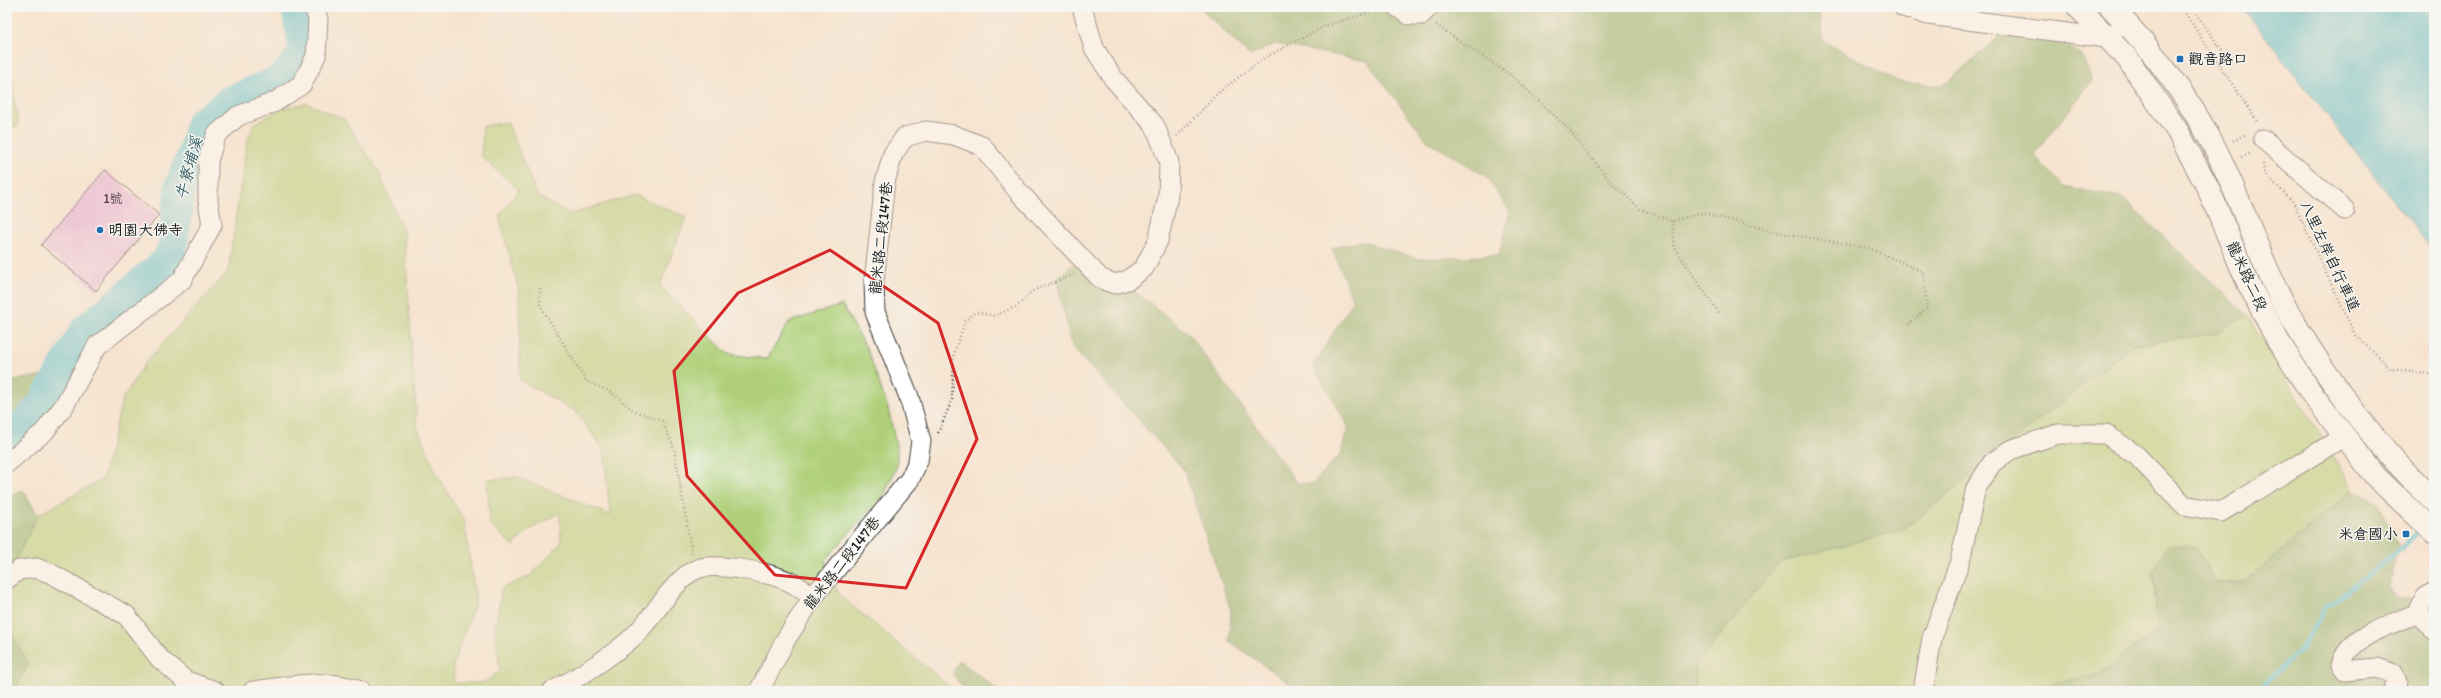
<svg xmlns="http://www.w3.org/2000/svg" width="2441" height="698" font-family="Itim,'LXGW WenKai TC',sans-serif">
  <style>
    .green { fill: #afd078; stroke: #66764a }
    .forest { fill: #8bb268; stroke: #546742 }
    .water { fill: #5ac4d4; stroke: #3b7078 }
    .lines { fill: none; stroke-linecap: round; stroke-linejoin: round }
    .stream { stroke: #5ac4d4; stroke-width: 5 }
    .river { stroke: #5ac4d4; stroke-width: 31 }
    .building { fill: #e5a9db }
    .minor-casing { stroke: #3d3a37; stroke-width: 21 }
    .major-casing { stroke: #3d3a37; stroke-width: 24 }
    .path { stroke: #3d3a37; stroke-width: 2.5; stroke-dasharray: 1 3; stroke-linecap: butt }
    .minor { stroke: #fff; stroke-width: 19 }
    .major { stroke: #fff; stroke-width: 22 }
    .marked { fill: none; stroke: #d62828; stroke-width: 3; stroke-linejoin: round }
    .poi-dot { fill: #1f6fb2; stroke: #f6f6f2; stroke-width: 1.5 }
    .labels { text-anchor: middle; stroke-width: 3; stroke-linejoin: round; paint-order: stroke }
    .number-label { font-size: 13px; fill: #4e3f4c }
    .poi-label { font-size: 15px; fill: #1c1c1c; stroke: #f6f6f2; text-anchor: start }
    .street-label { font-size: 15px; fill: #1c1c1c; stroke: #f6f6f2 }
    .water-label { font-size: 16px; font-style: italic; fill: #355f66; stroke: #f6f6f2 }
  </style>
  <rect width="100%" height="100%" fill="#f6f6f2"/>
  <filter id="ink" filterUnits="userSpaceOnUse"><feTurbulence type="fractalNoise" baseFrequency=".025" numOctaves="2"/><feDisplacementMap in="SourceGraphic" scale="8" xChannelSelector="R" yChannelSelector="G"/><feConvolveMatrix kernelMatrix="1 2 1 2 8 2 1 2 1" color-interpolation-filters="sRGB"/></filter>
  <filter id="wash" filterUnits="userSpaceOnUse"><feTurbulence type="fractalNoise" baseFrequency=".012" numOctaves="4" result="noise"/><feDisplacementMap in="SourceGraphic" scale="16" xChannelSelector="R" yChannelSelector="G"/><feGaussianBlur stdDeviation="0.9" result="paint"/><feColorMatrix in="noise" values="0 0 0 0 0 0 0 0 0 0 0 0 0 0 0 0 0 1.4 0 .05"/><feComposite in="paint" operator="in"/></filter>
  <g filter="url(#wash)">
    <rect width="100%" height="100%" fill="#f5e4d0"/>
    <g class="green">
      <polygon points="7,56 19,125 7,130"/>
      <polygon points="306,103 344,119 378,171 404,232 417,427 439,478 464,521 476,600 453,665 454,683 483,683 500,671 495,627 502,588 530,576 561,543 560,513 529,530 513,546 490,524 487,480 517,477 610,515 604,450 575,411 520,380 519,291 499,216 519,190 481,156 483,126 507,122 537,196 570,214 635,195 686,217 660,286 728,354 767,359 789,322 842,305 867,349 888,408 897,449 897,466 884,495 825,560 839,595 955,691 15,691 28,664 7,624 7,577 38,515 103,479 122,400 145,363 228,272 247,141 255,123 281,109"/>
      <polygon points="2247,315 2353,489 2245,582 2215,583 2196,547 2153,570 2158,630 2097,675 2012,691 1932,691 1911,687 1888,691 1694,691 1696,665 1779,563 1904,529 2132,345 2218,333"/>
    </g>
    <g class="forest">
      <polygon points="1199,7 1818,7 1823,41 1899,82 1943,86 2017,20 2082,55 2092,81 2034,155 2064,187 2121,197 2247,315 2218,333 2132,345 1904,529 1779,563 1696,665 1694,691 1291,691 1292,685 1229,641 1231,611 1184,470 1072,347 1056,278 1076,263 1117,278 1188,333 1297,483 1312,484 1341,454 1348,426 1313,366 1353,301 1332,248 1361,241 1418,259 1499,255 1510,212 1486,176 1427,141 1367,61 1275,44 1250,56"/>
      <polygon points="54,373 57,387 32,423 7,427 7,382"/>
      <polygon points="2353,489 2379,504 2398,544 2389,586 2397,598 2427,600 2434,597 2434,691 2012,691 2097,675 2158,630 2153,570 2168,545 2196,547 2215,583 2245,582"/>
      <polygon points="23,490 38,515 7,577 7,504 11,496"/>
      <polygon points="7,624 28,664 15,691 7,691"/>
      <polygon points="959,660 999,691 965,691 953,674"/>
    </g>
    <polygon class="water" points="2242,7 2434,7 2434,252"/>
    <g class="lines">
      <polyline class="stream" points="2257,691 2304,646 2325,608 2387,561 2417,533"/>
      <polyline class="river" points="7,443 42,405 86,329 167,261 173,246 180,186 194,150 201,123 230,101 280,80 305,53 296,7"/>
    </g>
    <g id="blocks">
      <polygon class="building" points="105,170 159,215 96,291 41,245"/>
    </g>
  </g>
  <g filter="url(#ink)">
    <use href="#blocks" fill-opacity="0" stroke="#3d3a37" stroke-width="1"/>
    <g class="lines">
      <g class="minor-casing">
        <g id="minor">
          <polyline points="1397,7 1409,15 1421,15 1429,7"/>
          <polyline points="1903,7 1928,15 2107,38 2113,33"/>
          <polyline points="2263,139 2345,210"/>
          <polyline points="7,463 44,432 64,406 97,346 182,280 212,225 208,201 208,161 216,135 238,116 275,102 302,84 316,56 318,19 314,7"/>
          <polyline points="7,579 19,570 36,568 50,573 126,615 160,659 186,681 215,691"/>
          <polyline points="2434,592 2426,597 2419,607 2422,618 2434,630"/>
          <path d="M253,691C287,687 327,677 360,691"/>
          <path d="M552,691C577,679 613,655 633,637C652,620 674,579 695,570C713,561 772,573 790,582C798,586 805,592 813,597"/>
          <polyline points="759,691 786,639 813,597 910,479 918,461 921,441 909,397 875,312 874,282 885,182 893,154 905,137 926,131 954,135 982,146 1017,190 1101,279 1115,284 1128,280 1144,268 1158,241 1168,196 1169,162 1155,126 1113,78 1094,48 1082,7"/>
          <polyline points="1923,691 1932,638 1960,561 1976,488 1992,463 2010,450 2058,434 2106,434 2137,456 2184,505 2221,512 2343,437"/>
          <path d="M2393,691L2397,682L2394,674L2377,668L2345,671L2341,665C2347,636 2396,623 2420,612"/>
        </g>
      </g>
      <g class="major-casing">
        <g id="major">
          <polyline points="2078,7 2127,58 2178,132 2208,188 2248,283 2278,341 2312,394 2376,477 2434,532"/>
          <path d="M2111,7C2152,49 2189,98 2216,150C2244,206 2262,267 2293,321C2332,386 2379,449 2434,501"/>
        </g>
      </g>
      <g class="path">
        <polyline points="2181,7 2258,123"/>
        <polyline points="2191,7 2228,58 2220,64"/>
        <polyline points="1436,25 1512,76 1566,126 1610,181 1640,209 1672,221 1702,213 1776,232 1869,248 1923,272 1927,308 1907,326"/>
        <polyline points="1177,136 1218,93 1264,58 1325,26 1380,9"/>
        <polyline points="2233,141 2246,134"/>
        <polyline points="2241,157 2251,153"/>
        <polyline points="2263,164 2264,171 2273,182 2293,202 2355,335 2391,369 2434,375"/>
        <polyline points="1672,221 1675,248 1720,315"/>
        <polyline points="540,288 540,305 586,381 611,392 633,410 662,421 674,448 692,554"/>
        <polyline points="938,433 952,400 954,354 965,321 976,312 994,316 1017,306 1034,290 1074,275"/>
      </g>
      <use href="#minor" class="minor"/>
      <use href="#major" class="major"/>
    </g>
  </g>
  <path d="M0 0H2441V698H0ZM830,250L938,323L977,439L906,588L775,575L687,476L674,371L738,293Z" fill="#f5e4d0" fill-opacity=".55" fill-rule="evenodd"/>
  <path class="marked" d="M830,250L938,323L977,439L906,588L775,575L687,476L674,371L738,293Z"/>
  <g class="poi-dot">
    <rect x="2176" y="55" width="8" height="8" rx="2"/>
    <circle cx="100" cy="230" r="4"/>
    <rect x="2402" y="530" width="8" height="8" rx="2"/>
  </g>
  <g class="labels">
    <g class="number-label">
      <text x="113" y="203">1號</text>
    </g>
    <g class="poi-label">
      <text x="2188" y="64">觀音路口</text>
      <text x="108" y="235">明園大佛寺</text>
      <text x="2398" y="539" text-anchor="end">米倉國小</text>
    </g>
    <g class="street-label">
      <text transform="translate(881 238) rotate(-84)" y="5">龍米路二段147巷</text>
      <text transform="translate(2330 256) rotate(65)" y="5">八里左岸自行車道</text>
      <text transform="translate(2247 276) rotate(65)" y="5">龍米路二段</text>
      <text transform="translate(842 563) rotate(-52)" y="5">龍米路二段147巷</text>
    </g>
    <g class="water-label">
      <text transform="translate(188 168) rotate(-75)" y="6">牛寮埔溪</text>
    </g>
  </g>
  <rect width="2441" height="698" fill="none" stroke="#f6f6f2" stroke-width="24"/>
</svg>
